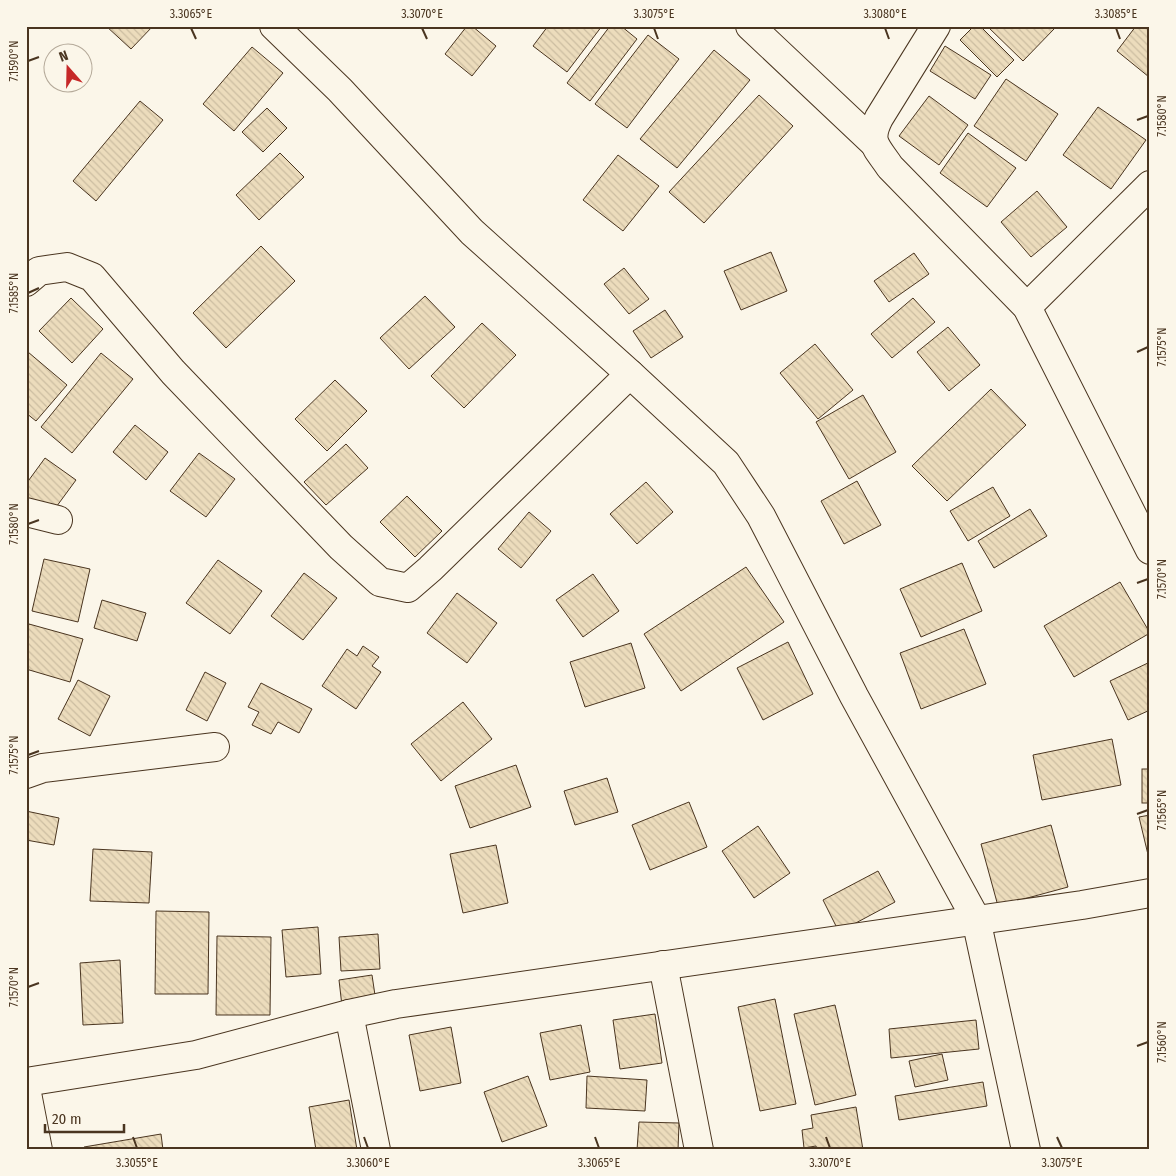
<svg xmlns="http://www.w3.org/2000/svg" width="1176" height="1176" font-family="'Fira Sans Condensed',sans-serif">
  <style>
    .building { fill: url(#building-back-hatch); stroke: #4a3520 }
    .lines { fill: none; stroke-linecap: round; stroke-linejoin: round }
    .minor-casing { stroke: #4a3520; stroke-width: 30 }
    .minor { stroke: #fbf6e9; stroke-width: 28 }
    .ticks { fill: none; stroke: #4a3520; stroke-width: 2 }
    .neatline { fill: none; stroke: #4a3520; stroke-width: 2 }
    .ticks-label { font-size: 12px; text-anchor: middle; fill: #4a3520 }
  </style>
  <defs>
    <pattern id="building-back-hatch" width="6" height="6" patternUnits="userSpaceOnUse" patternTransform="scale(1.25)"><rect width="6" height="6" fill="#ecdcbc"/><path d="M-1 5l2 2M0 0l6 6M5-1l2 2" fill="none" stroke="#ccbda1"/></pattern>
  </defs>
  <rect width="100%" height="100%" fill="#fbf6e9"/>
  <g class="building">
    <polygon points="106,26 153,26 131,49"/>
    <polygon points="467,26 472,26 496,46 472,76 445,54"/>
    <polygon points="548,26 602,26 567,72 533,46"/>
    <polygon points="610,26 621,26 637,39 590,101 567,83"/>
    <polygon points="974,26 980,26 1014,60 997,77 960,40"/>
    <polygon points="987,26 1051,26 1054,29 1023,61"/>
    <polygon points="1136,26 1150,26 1149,77 1117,51"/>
    <polygon points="648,35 679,59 627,128 595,104"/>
    <polygon points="945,46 991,75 975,99 930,71"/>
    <polygon points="252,47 283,73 234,131 203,104"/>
    <polygon points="714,50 750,80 677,168 640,139"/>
    <polygon points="1006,79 1058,114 1026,161 974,126"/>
    <polygon points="759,95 793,126 704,223 669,192"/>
    <polygon points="929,96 968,125 939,165 899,136"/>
    <polygon points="140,101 163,120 96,201 73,181"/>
    <polygon points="1098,107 1146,140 1111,189 1063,155"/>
    <polygon points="267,108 287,128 263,152 242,132"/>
    <polygon points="968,133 1016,168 987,207 940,173"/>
    <polygon points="280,153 304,177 259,220 236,195"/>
    <polygon points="618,155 659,186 623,231 583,200"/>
    <polygon points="1037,191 1067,227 1031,257 1001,222"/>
    <polygon points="261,246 295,281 226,348 193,313"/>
    <polygon points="771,252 787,291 741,310 724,271"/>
    <polygon points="914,253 929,274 889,302 874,281"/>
    <polygon points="624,268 649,299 629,314 604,284"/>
    <polygon points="425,296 455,327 409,369 380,338"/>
    <polygon points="71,298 103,329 72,363 39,331"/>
    <polygon points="913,298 935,322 892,358 871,334"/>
    <polygon points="665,310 683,337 651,358 633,331"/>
    <polygon points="482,323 516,355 464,408 431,376"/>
    <polygon points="948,327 980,365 949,391 917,352"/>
    <polygon points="815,344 853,390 818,419 780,373"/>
    <polygon points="28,352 67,385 36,421 26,413 26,354"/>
    <polygon points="101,353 133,379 72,453 41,427"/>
    <polygon points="335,380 367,411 327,451 295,419"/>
    <polygon points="991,389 1026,425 947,501 912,466"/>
    <polygon points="863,395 896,452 849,479 816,422"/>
    <polygon points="135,425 168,452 146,480 113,452"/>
    <polygon points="346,444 368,468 326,505 304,482"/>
    <polygon points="199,453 235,479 206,517 170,491"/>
    <polygon points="45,458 76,480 51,514 26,496 26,484"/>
    <polygon points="857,481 881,525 844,544 821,501"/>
    <polygon points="646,482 673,512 637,544 610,514"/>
    <polygon points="993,487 1010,516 968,541 950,511"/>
    <polygon points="407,496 442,531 415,557 380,522"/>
    <polygon points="1030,509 1047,536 994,568 978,541"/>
    <polygon points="529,512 551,531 521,568 498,549"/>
    <polygon points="44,559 90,569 78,622 32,611"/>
    <polygon points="218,560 262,591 230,634 186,603"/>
    <polygon points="962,563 982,611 921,637 900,589"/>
    <polygon points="746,567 784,622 681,691 644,634"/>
    <polygon points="304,573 337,598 303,640 271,616"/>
    <polygon points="593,574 619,611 583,637 556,600"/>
    <polygon points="1120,582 1150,633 1074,677 1044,626"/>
    <polygon points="457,593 497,623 467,663 427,633"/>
    <polygon points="102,600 146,613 137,641 94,628"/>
    <polygon points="29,624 83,639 70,682 26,669 26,634"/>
    <polygon points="964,629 986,684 921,709 900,653"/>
    <polygon points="788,642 813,694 763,720 737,668"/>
    <polygon points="631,643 645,688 585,707 570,662"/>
    <polygon points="363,646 379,657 372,666 381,672 356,709 322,686 347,649 357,656"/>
    <polygon points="1150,662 1150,710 1128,720 1110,681"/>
    <polygon points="205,672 226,683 207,721 186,710"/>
    <polygon points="78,680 110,696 90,736 58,719"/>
    <polygon points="261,683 312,709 299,733 278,722 271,734 252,725 259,712 248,707"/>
    <polygon points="463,702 492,739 441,781 411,744"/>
    <polygon points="1112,739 1121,785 1042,800 1033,755"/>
    <polygon points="516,765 531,807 470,828 455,786"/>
    <rect x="1142" y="769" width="8" height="34"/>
    <polygon points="607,778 618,812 575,825 564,791"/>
    <polygon points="689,802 707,847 650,870 632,825"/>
    <polygon points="26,811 59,818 54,845 26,840"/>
    <polygon points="1150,815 1150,863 1139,817"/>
    <polygon points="1051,825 1068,887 998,906 981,844"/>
    <polygon points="758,826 790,873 754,898 722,851"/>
    <polygon points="496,845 508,903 463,913 450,854"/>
    <polygon points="93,849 152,852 149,903 90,901"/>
    <polygon points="878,871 895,902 839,932 823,900"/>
    <polygon points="156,911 209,912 208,994 155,994"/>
    <polygon points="318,927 321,974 286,977 282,930"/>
    <polygon points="378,934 380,969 341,971 339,937"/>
    <polygon points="217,936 271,937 270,1015 216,1015"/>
    <polygon points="120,960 123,1023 83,1025 80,963"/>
    <polygon points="372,975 376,1002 342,1006 339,980"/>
    <polygon points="775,999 796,1104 760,1111 738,1007"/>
    <polygon points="835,1005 856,1095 815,1105 794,1014"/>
    <polygon points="655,1014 662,1063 620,1069 613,1020"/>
    <polygon points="976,1020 979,1049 891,1058 889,1029"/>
    <polygon points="581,1025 590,1072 550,1080 540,1033"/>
    <polygon points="451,1027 461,1083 420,1091 409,1035"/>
    <polygon points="942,1054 948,1080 915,1087 909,1061"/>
    <polygon points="528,1076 547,1126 502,1142 484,1092"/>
    <polygon points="587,1076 647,1080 645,1111 586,1108"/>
    <polygon points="983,1082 987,1106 899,1120 895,1096"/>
    <polygon points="349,1100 357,1150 316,1150 309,1107"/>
    <polygon points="856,1107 863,1150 817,1150 816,1146 804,1148 802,1130 813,1128 811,1115"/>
    <polygon points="639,1122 679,1123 678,1150 637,1150"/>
    <polygon points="161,1134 163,1150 84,1150 84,1147"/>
  </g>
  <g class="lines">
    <g class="minor-casing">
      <g id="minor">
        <polyline points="274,26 340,90 472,232 630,374 726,463 761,516 854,696 976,919 1026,1150"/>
        <polyline points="750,26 873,142"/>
        <path d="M936,26L879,118C867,142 876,146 890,167L1027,307L1150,550"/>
        <polyline points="26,282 39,271 67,267 92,277 173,372 341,547 380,582 408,588 430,569 630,374"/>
        <polyline points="1027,307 1150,185"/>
        <polyline points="26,512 58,520"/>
        <polyline points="26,774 43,768 215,747"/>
        <polyline points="663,965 699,1150"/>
        <polyline points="349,1014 376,1150"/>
        <polyline points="26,1082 196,1055 349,1014 396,1004 1082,905 1150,893"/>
        <polyline points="26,1088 38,1150"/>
      </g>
    </g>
    <use href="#minor" class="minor"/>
  </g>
  <path class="ticks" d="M191,28L196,39M422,28L427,39M654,28L658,39M885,28L889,39M1116,28L1120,39M28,61L39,57M1137,120L1148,116M28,293L39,288M1137,352L1148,347M28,524L39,520M1137,583L1148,579M28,755L39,751M1137,814L1148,810M28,987L39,983M1137,1046L1148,1042M133,1137L137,1148M364,1137L368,1148M595,1137L599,1148M826,1137L830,1148M1057,1137L1062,1148"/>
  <rect width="1176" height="1176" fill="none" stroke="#fbf6e9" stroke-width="55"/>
  <g transform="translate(68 68) rotate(340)"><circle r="24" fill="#fbf6e9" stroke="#b4a999"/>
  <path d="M0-4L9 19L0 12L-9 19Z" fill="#c62828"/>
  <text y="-8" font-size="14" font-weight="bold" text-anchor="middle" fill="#4a3520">N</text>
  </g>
  <path d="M45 1124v8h79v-8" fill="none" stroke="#4a3520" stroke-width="2.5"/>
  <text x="52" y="1124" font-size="15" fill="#4a3520" stroke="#fbf6e9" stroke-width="4" paint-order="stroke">20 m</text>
  <rect x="28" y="28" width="1120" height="1120" class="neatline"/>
  <g class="ticks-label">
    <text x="191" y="18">3.3065°E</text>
    <text x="422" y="18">3.3070°E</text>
    <text x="654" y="18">3.3075°E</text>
    <text x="885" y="18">3.3080°E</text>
    <text x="1116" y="18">3.3085°E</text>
    <text transform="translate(14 61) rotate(-90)" y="4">7.1590°N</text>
    <text transform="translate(1162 116) rotate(-90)" y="4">7.1580°N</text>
    <text transform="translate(14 293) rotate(-90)" y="4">7.1585°N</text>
    <text transform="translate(1162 347) rotate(-90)" y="4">7.1575°N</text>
    <text transform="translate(14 524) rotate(-90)" y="4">7.1580°N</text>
    <text transform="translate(1162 579) rotate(-90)" y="4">7.1570°N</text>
    <text transform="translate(14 755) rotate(-90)" y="4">7.1575°N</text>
    <text transform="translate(1162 810) rotate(-90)" y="4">7.1565°N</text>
    <text transform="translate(14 987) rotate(-90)" y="4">7.1570°N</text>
    <text transform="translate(1162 1042) rotate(-90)" y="4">7.1560°N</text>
    <text x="137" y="1167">3.3055°E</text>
    <text x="368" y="1167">3.3060°E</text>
    <text x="599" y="1167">3.3065°E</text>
    <text x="830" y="1167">3.3070°E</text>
    <text x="1062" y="1167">3.3075°E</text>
  </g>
</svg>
